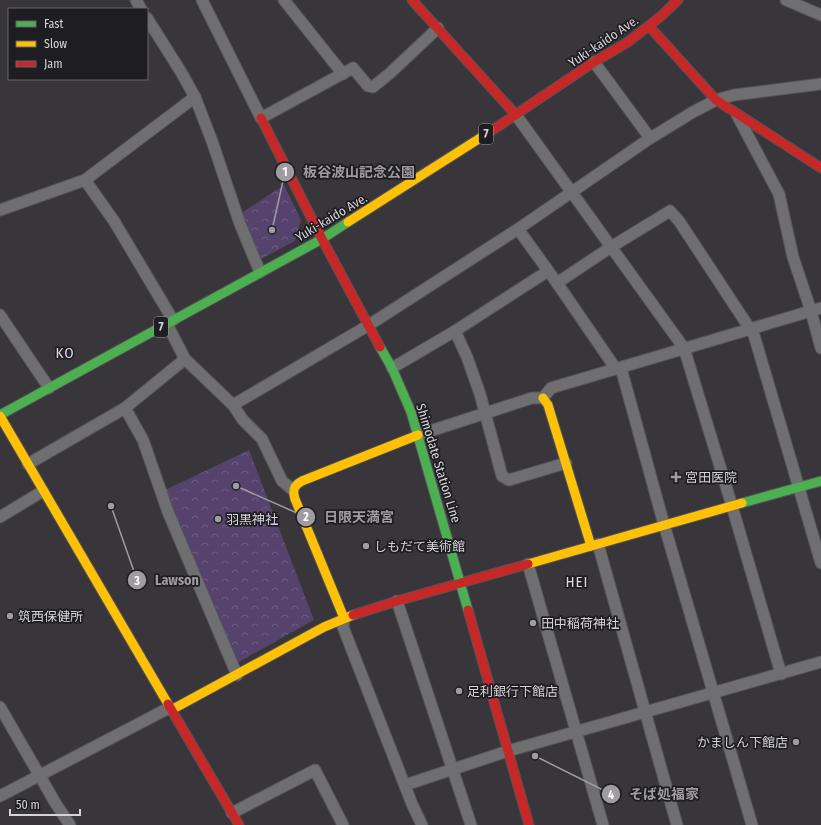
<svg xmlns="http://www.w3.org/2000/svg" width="821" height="825" font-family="'Fira Sans Condensed','Noto Sans JP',sans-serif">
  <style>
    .forest { fill: url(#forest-crowns) }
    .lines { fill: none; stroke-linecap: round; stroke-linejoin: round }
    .street-casing { stroke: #545356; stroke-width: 13 }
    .fast-casing { stroke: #545356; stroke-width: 11 }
    .slow-casing { stroke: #545356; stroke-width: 11 }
    .jam-casing { stroke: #545356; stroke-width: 11 }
    .street { stroke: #6f6e71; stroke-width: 11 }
    .fast { stroke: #4caf50; stroke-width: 9 }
    .slow { stroke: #ffc107; stroke-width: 9 }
    .jam { stroke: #c62828; stroke-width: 9 }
    .poi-dot { fill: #9e9ca1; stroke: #1e1d21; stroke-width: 1.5 }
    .labels { text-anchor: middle; stroke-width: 3.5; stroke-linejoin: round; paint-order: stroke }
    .shield { fill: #1e1d21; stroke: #9e9ca1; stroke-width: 1 }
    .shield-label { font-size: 12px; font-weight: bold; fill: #d5d3d8 }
    .street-label { font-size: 13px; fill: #d5d3d8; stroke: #1e1d21 }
    .poi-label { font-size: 13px; fill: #d5d3d8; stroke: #1e1d21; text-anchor: start }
    .quarter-label { font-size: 15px; letter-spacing: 1px; fill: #dbd7e3; stroke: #1e1d21 }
    .leader { fill: none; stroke: #9e9ca1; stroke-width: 1.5 }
    .callout-dot { fill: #9e9ca1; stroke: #1e1d21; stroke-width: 1.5 }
    .mark-label { font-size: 12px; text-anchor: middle; font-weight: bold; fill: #fff }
    .callout-label { font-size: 14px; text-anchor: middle; font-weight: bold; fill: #9e9ca1; stroke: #1e1d21; stroke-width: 3.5; stroke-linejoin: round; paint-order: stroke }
  </style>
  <defs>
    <pattern id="forest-crowns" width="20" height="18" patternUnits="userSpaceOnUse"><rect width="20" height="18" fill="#55436e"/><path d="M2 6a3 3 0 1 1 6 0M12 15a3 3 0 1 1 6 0" fill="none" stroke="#6d5d82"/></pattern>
  </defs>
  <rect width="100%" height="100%" fill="#38363b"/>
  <g class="forest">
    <polygon points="284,185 301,220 295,241 259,260 240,214"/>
    <polygon points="249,450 314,620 235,664 161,492"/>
  </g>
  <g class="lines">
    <g class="street-casing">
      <g id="street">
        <polyline points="136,0 141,9"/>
        <polyline points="202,0 261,118 353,68 368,86 373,87 389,74 438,28"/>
        <polyline points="284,0 343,74"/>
        <polyline points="786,0 821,15"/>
        <polyline points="147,18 181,72 195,97 212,141 240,224 260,272"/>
        <polyline points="594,62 650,138"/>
        <polyline points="516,115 684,348 732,506 781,674"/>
        <polyline points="737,115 779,194 793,257 811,311 821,348"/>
        <polyline points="85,180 114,221 173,320"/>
        <polyline points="0,210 85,180 195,97"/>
        <polyline points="518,229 557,283 616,369"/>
        <polyline points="557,283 611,247 670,211 679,221 754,335 821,563"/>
        <polyline points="0,315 49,388"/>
        <polyline points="167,324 185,359 233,405 243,420 262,439 282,481 293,490"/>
        <polyline points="455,331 467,357 480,394 502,476 509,480 566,463"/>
        <polyline points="392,368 455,331 548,271"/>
        <polyline points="621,368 663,521 752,825"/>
        <polyline points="233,405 369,325 518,229 649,139 693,112 716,100 734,95 821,84"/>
        <polyline points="125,408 143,440 168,512 237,675"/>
        <polyline points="418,435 532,398 543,398 551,388 821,308"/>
        <polyline points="28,464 125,408 185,359"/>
        <polyline points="0,517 43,491"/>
        <polyline points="598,544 677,825"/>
        <polyline points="528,564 603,825"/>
        <polyline points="397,601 471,825"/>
        <polyline points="344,618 343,627 412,804 422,825"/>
        <polyline points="0,707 56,804 70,825"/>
        <polyline points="405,785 508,751 821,662"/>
        <polyline points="0,796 165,710 173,709"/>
        <polyline points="232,813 315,770 343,825"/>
      </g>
    </g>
    <g class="fast-casing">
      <g id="fast">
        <polyline points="380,347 392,368 411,412 468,610"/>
        <polyline points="0,415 322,239 348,222"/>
        <polyline points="742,503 821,481"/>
      </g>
    </g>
    <g class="slow-casing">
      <g id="slow">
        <polyline points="348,222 488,133"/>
        <polyline points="543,398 548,405 591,546"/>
        <polyline points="0,416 168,704"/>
        <polyline points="528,564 742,503"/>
        <path d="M344,618L295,499C292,490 294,485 302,481L418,435"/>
        <polyline points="173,709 324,627 353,615"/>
      </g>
    </g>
    <g class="jam-casing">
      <g id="jam">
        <polyline points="412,0 516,115"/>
        <polyline points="649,26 716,100 821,168"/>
        <polyline points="261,118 322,239 380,347"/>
        <polyline points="488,133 594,62 628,42 660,17 678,0"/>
        <polyline points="468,610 529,825"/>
        <polyline points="353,615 397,601 528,564"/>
        <polyline points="168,704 239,825"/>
      </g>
    </g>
    <use href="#street" class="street"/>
    <use href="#fast" class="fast"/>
    <use href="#slow" class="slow"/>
    <use href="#jam" class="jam"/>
  </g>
  <g class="poi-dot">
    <path d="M674 471h4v4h4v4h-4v4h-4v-4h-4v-4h4z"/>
    <circle cx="218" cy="519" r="4"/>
    <circle cx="366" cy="546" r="4"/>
    <circle cx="10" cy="616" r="4"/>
    <circle cx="533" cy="623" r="4"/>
    <circle cx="459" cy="691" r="4"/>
    <circle cx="796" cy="742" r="4"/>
  </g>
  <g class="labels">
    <g class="shield">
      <rect x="479" y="124" width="14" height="20" rx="3"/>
      <rect x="154" y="317" width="14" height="20" rx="3"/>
    </g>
    <g class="shield-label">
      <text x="486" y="138">7</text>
      <text x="161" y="331">7</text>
    </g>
    <g class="street-label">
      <text transform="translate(603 41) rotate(-34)" y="5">Yuki-kaido Ave.</text>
      <text transform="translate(331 217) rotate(-31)" y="5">Yuki-kaido Ave.</text>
      <text transform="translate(439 463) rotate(73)" y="5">Shimodate Station Line</text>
    </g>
    <g class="poi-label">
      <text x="685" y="482">宮田医院</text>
      <text x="226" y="524">羽黒神社</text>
      <text x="374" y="551">しもだて美術館</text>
      <text x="18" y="621">筑西保健所</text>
      <text x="541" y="628">田中稲荷神社</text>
      <text x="467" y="696">足利銀行下館店</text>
      <text x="788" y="747" text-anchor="end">かましん下館店</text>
    </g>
    <g class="quarter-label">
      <text x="65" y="358">KO</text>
      <text x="577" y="587">HEI</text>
    </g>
  </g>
  <path class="leader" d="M272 230L285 172M236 486L306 517M111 506L137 580M535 756L611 794"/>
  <g class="callout-dot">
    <circle cx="272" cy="230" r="4"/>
    <circle cx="236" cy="486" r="4"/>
    <circle cx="111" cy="506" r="4"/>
    <circle cx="535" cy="756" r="4"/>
    <circle cx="285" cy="172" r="10"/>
    <circle cx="306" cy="517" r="10"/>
    <circle cx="137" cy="580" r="10"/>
    <circle cx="611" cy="794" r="10"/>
  </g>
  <g class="mark-label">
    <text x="285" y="176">1</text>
    <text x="306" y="521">2</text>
    <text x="137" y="585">3</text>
    <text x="611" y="799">4</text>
  </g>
  <g class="callout-label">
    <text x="359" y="177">板谷波山記念公園</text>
    <text x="359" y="522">日限天満宮</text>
    <text x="177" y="585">Lawson</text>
    <text x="664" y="799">そば処福家</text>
  </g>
  <rect x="8" y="8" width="140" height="72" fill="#1e1d21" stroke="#67666a"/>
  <rect x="16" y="21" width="20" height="6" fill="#4caf50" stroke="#67666a"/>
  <text x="44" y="28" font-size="12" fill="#d5d3d8">Fast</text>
  <rect x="16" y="41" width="20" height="6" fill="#ffc107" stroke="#67666a"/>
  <text x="44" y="48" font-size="12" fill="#d5d3d8">Slow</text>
  <rect x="16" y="61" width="20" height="6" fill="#c62828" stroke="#67666a"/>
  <text x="44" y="68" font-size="12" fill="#d5d3d8">Jam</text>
  <path d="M10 809v6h70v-6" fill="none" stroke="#d5d3d8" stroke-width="2"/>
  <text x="16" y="809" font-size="12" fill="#d5d3d8" stroke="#1e1d21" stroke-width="3" paint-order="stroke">50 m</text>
</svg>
